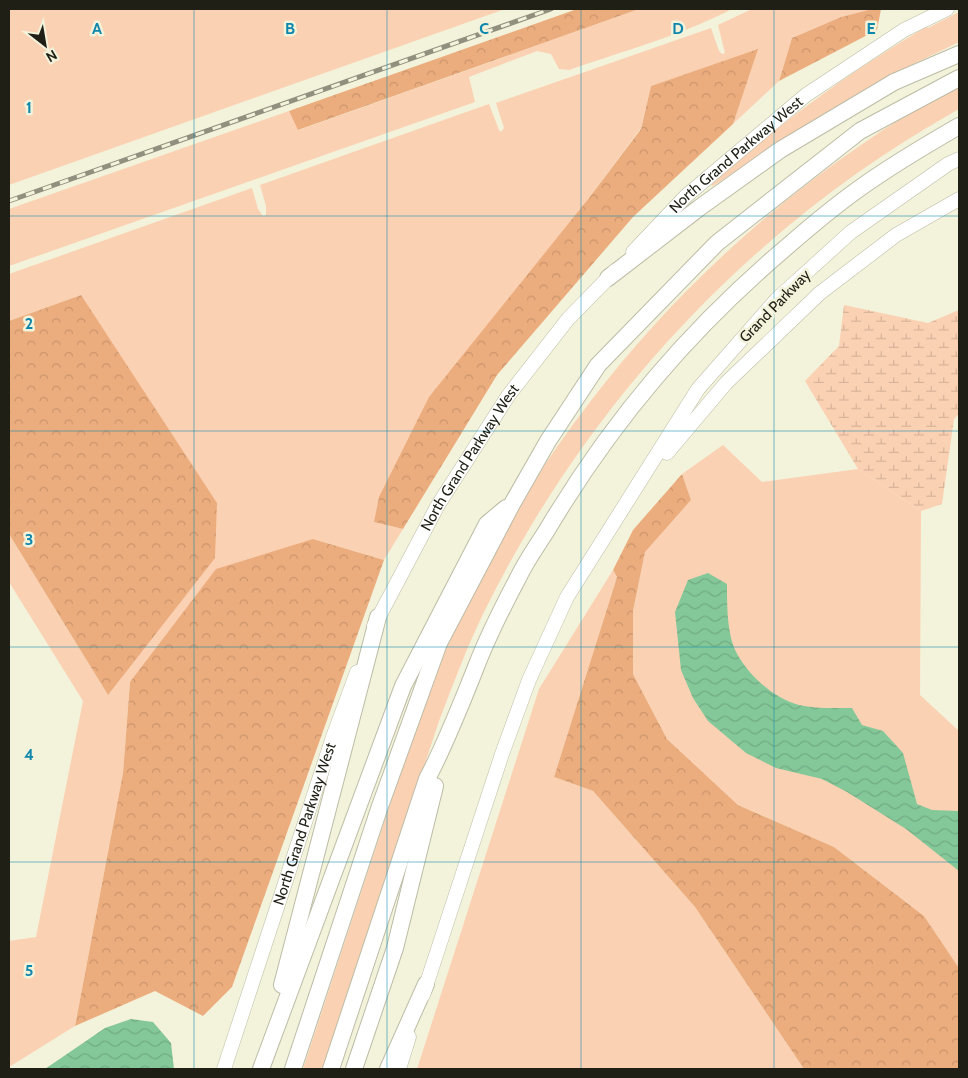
<svg xmlns="http://www.w3.org/2000/svg" width="968" height="1078" font-family="Cabin,sans-serif">
  <style>
    .green { fill: #fbd1b3 }
    .forest { fill: url(#forest-crowns) }
    .wetland { fill: url(#wetland-marsh) }
    .water { fill: url(#water-waves) }
    .lines { fill: none; stroke-linecap: round; stroke-linejoin: round }
    .major-casing { stroke: #bdbca6; stroke-width: 15 }
    .highway-casing { stroke: #bdbca6; stroke-width: 18 }
    .major { stroke: #fff; stroke-width: 14 }
    .highway { stroke: #fff; stroke-width: 16 }
    .rail-casing { stroke: #91907f; stroke-width: 5 }
    .rail { stroke: #f3f2da; stroke-width: 3; stroke-dasharray: 9; stroke-linecap: butt }
    .grid { fill: none; stroke: #0d87ab; stroke-width: 1; stroke-opacity: 0.55 }
    .labels { text-anchor: middle; stroke-width: 5; stroke-linejoin: round; paint-order: stroke }
    .street-label { font-size: 15px; fill: #1f1f16; stroke: #f3f2da }
    .grid-label { font-size: 16px; text-anchor: middle; font-weight: bold; fill: #0d87ab; stroke: #f3f2da; stroke-width: 5; stroke-linejoin: round; paint-order: stroke }
  </style>
  <defs>
    <pattern id="forest-crowns" width="20" height="18" patternUnits="userSpaceOnUse" patternTransform="scale(1.25)"><rect width="20" height="18" fill="#ecad7e"/><path d="M2 6a3 3 0 1 1 6 0M12 15a3 3 0 1 1 6 0" fill="none" stroke="#ca946c"/></pattern>
    <pattern id="wetland-marsh" width="20" height="14" patternUnits="userSpaceOnUse" patternTransform="scale(1.25)"><rect width="20" height="14" fill="#fbd1b3"/><path d="M1 5h8M5 5V1M11 12h8M15 12V8" fill="none" stroke="#d7b399"/></pattern>
    <pattern id="water-waves" width="16" height="10" patternUnits="userSpaceOnUse" patternTransform="scale(1.25)"><rect width="16" height="10" fill="#84c899"/><path d="M0 5q4-4 8 0t8 0" fill="none" stroke="#72ab83"/></pattern>
  </defs>
  <rect width="100%" height="100%" fill="#f3f2da"/>
  <g class="green">
    <polygon points="9,9 505,9 9,185"/>
    <path d="M639,9H732C680,36 623,51 569,70L559,69L551,54L537,51L469,77L475,102L9,266V209L289,111L299,130Z"/>
    <polygon points="752,9 872,9 841,17 792,38 779,81 733,124 757,50 651,86 641,128 589,198 374,522 403,529 384,560 313,539 130,682 123,773 75,1026 9,1067 9,941 36,937 83,701 9,582 9,534 108,695 81,295 9,321 9,274 252,188 258,209 263,216 266,215 266,206 260,185 489,104 499,130 501,132 504,128 496,103 711,28 719,51 722,54 725,53 718,25"/>
    <path d="M959,12V42L899,71L790,137L713,186L711,185C778,124 848,73 926,27L928,28Z"/>
    <path d="M959,84V109C753,224 587,402 483,614C466,649 453,685 439,721L324,1069H303L417,722C427,694 437,665 450,638C463,613 477,587 490,562C502,539 514,516 527,494C545,462 568,431 590,402C690,271 816,164 959,84Z"/>
    <polygon points="723,445 762,482 858,469 921,511 920,695 959,731 959,968 924,916 834,847 738,805 667,739 633,674 633,611 645,551 691,500 682,474"/>
    <polygon points="613,570 617,577 554,777 593,791 695,907 804,1069 417,1069 539,689"/>
  </g>
  <g class="forest">
    <polygon points="577,9 639,9 298,130 289,111"/>
    <polygon points="872,9 881,9 877,30 779,81 792,38 841,17"/>
    <polygon points="758,49 733,124 633,217 497,375 403,529 374,522 379,497 429,397 589,198 641,129 651,86"/>
    <polygon points="81,295 217,503 215,558 108,695 9,534 9,321"/>
    <polygon points="682,474 691,500 645,552 633,611 633,674 667,739 738,805 834,847 924,916 959,968 959,1069 804,1069 695,907 593,791 554,777 617,577 613,570 633,530"/>
    <polygon points="313,539 384,560 232,987 203,1016 155,991 75,1026 123,773 130,682 216,569"/>
  </g>
  <polygon class="wetland" points="844,305 928,323 959,310 959,414 954,419 942,504 921,511 858,469 805,381 839,346"/>
  <g class="water">
    <path d="M708,573L727,584C727,604 727,626 733,645C743,671 772,698 799,705C815,709 835,708 852,708L862,725L883,731L903,753L917,804L932,810L959,811V871L906,829L847,792L822,779L776,768L746,753L708,721L693,698L681,670L675,612L688,580Z"/>
    <polygon points="131,1019 153,1022 171,1043 174,1069 45,1069 105,1028"/>
  </g>
  <g class="lines">
    <g class="major-casing">
      <g id="major">
        <path id="s1" d="M633,252L686,196L806,95L904,30L947,9"/>
        <polyline points="667,453 726,383 820,293 896,235 959,199"/>
        <path id="s2" d="M374,626L438,505L508,396L568,319L615,271"/>
        <polyline points="423,995 502,754 529,680 567,597 698,389 777,299 851,232 948,164 959,159"/>
        <path id="s3" d="M224,1069L333,737L357,672"/>
        <polyline points="399,1069 409,1037"/>
      </g>
    </g>
    <g class="highway-casing">
      <g id="highway">
        <polyline points="608,278 699,208 780,150 894,82 959,54"/>
        <polyline points="282,985 378,617"/>
        <polyline points="261,1069 403,686 487,524 506,508"/>
        <polyline points="293,1069 379,809 439,643 512,504 548,441 598,365 717,243 860,131 959,78"/>
        <path d="M331,1069L427,779C446,743 459,709 474,672C486,640 502,608 518,578C526,561 537,546 547,530C613,419 691,328 789,245C812,225 836,205 860,188C892,165 926,145 959,126"/>
        <polyline points="354,1069 395,948 435,786"/>
        <polyline points="388,1069 426,984"/>
      </g>
    </g>
    <use href="#major" class="major"/>
    <use href="#highway" class="highway"/>
    <g class="rail-casing">
      <polyline id="rail" points="9,201 551,9"/>
    </g>
    <use href="#rail" class="rail"/>
  </g>
  <path class="grid" d="M194,9V1069M387,9V1069M581,9V1069M774,9V1069M9,216H959M9,431H959M9,647H959M9,862H959"/>
  <g class="labels">
    <g class="street-label">
      <text dy="5" stroke="none"><textPath href="#s1" startOffset="142">North Grand Parkway West</textPath></text>
      <text transform="translate(775 306) rotate(-46)" y="5">Grand Parkway</text>
      <text dy="5" stroke="none"><textPath href="#s2" startOffset="194">North Grand Parkway West</textPath></text>
      <text dy="5" stroke="none"><textPath href="#s3" startOffset="258">North Grand Parkway West</textPath></text>
    </g>
  </g>
  <g class="grid-label">
    <text x="97" y="34">A</text>
    <text x="290" y="34">B</text>
    <text x="484" y="34">C</text>
    <text x="678" y="34">D</text>
    <text x="871" y="34">E</text>
    <text x="29" y="113">1</text>
    <text x="29" y="329">2</text>
    <text x="29" y="545">3</text>
    <text x="29" y="760">4</text>
    <text x="29" y="976">5</text>
  </g>
  <rect width="968" height="1078" fill="none" stroke="#1f1f16" stroke-width="20"/>
  <g transform="translate(45 45) rotate(149)" stroke="#f3f2da" stroke-width="4" paint-order="stroke">
  <path d="M0-4L9 19L0 12L-9 19Z" fill="#1f1f16"/>
  <text y="-8" font-size="14" font-weight="bold" text-anchor="middle" fill="#1f1f16">N</text>
  </g>
</svg>
